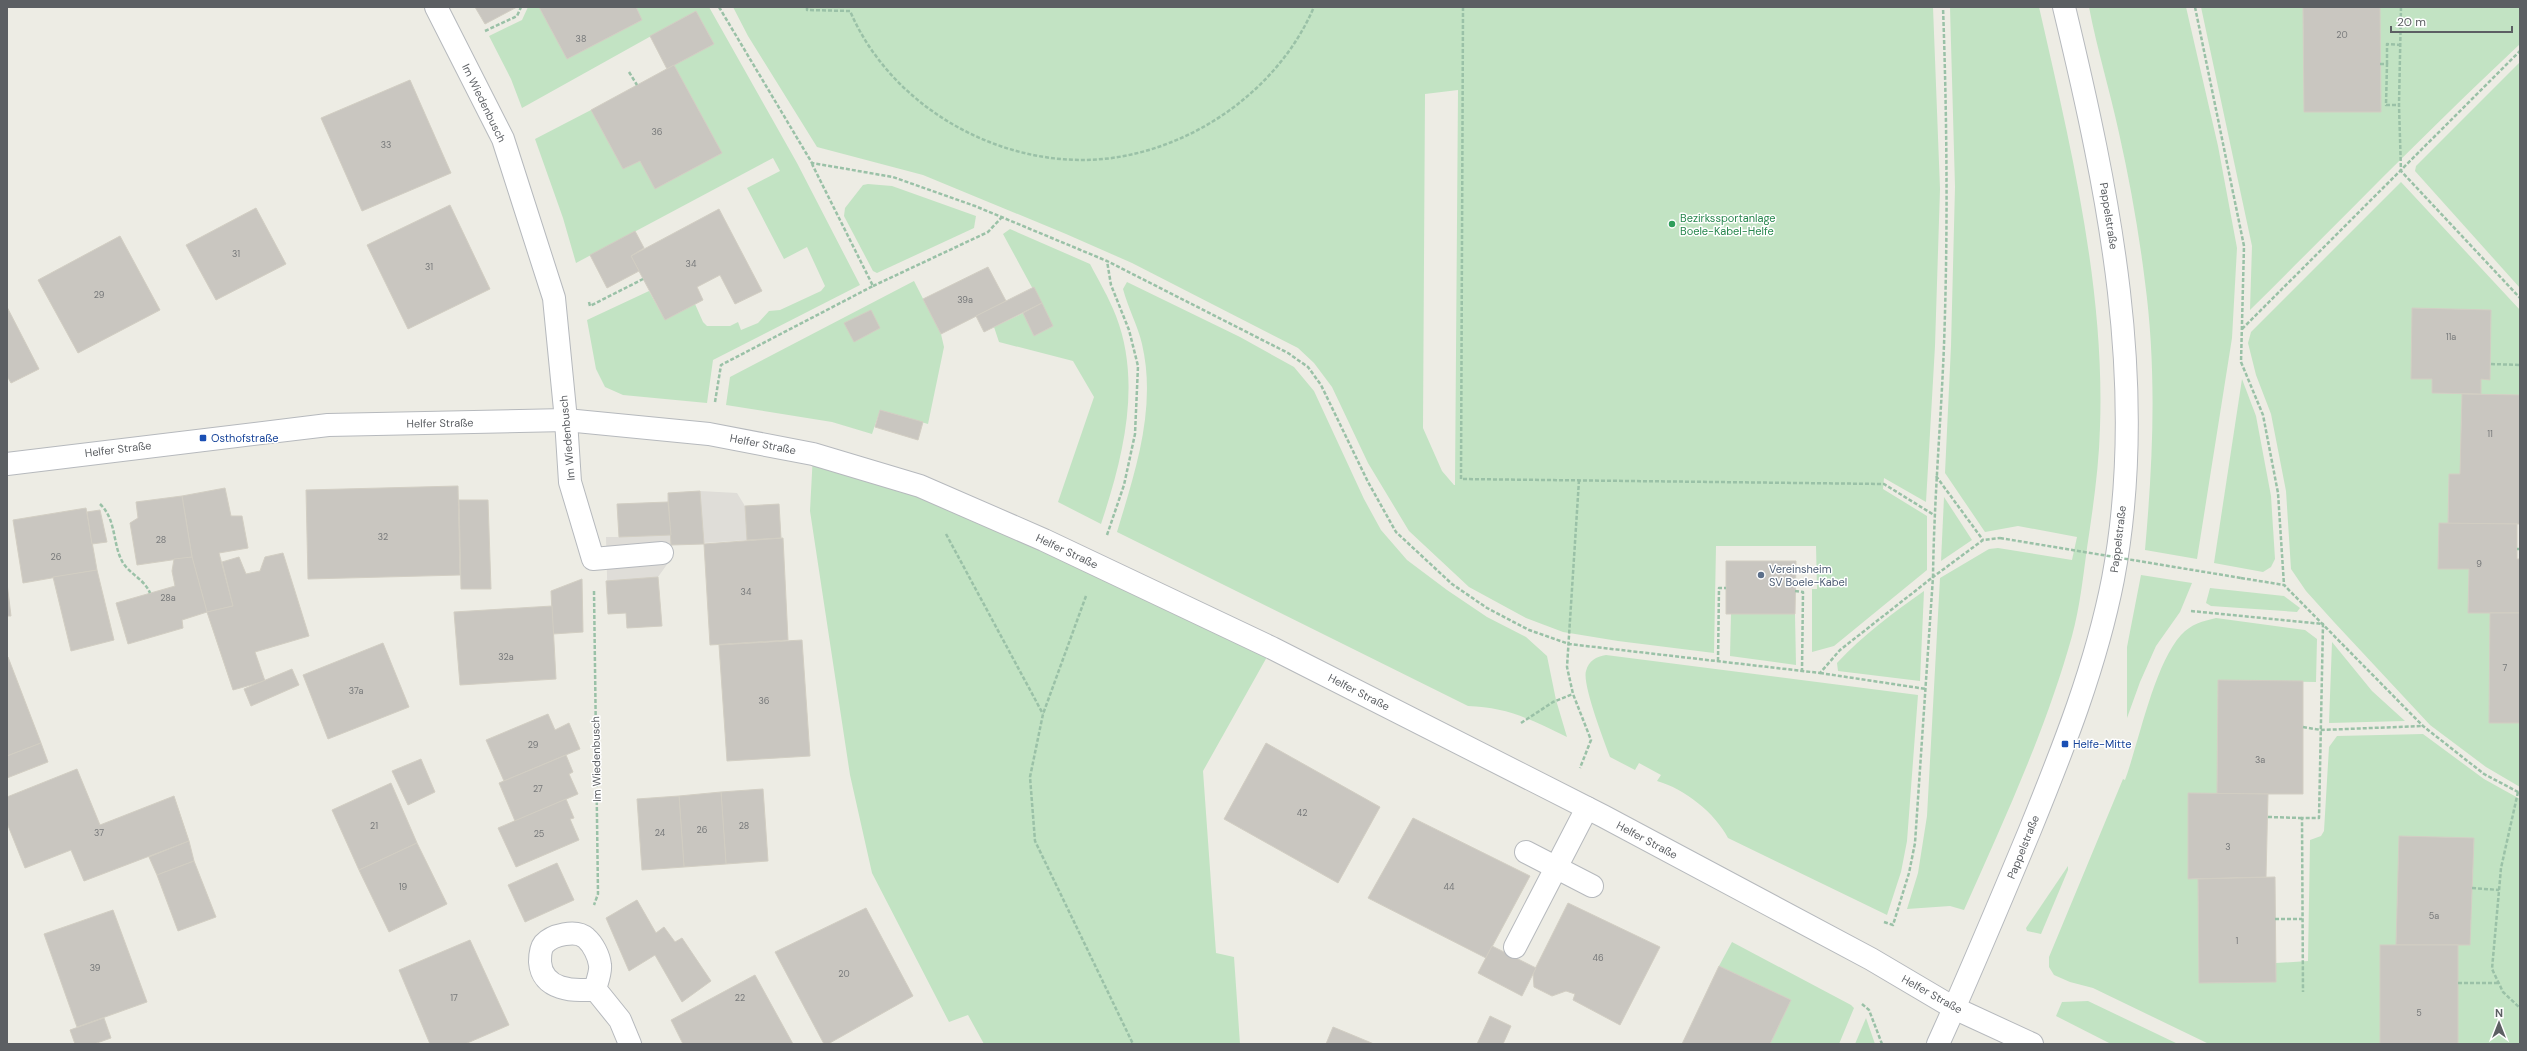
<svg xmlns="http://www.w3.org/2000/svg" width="2527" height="1051" font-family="'DM Sans',sans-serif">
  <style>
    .industrial { fill: #dfddd8 }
    .green { fill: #c2e3c3; fill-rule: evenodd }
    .building { fill: #c9c6c0; stroke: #d2cec3 }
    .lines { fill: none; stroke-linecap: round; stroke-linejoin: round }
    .minor-casing { stroke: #b6b9bd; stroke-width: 24 }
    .path { stroke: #9ac1a7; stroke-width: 2.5; stroke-dasharray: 4 2; stroke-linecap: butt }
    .minor { stroke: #fff; stroke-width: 22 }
    .path-bridge { stroke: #9ac1a7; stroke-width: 2.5; stroke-dasharray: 4 2; stroke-linecap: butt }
    .leisure-dot { fill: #2e9e5b; stroke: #fff; stroke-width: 1.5 }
    .transit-dot { fill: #1a4fb4; stroke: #fff; stroke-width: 1.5 }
    .service-dot { fill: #5c6f8a; stroke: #fff; stroke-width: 1.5 }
    .labels { text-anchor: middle; stroke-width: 3; stroke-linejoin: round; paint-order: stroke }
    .number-label { font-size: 9px; fill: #77797a }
    .street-label { font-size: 11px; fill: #5c5f63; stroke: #fff }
    .leisure-label { font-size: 11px; fill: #27864d; stroke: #fff; text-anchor: start }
    .transit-label { font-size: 11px; fill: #164399; stroke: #fff; text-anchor: start }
    .service-label { font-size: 11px; fill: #4e5e75; stroke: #fff; text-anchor: start }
  </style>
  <rect width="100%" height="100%" fill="#edece4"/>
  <polygon class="industrial" points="700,491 737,493 745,506 779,504 781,538 672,545 673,556 658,577 662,626 627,628 626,613 608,614 606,537 619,537 617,504 667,502 668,493"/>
  <g class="green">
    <polygon points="528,7 539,7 567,59 642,20 636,7 709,7 797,163 860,285 713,360 707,403 623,395 605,387 596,369 587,320 649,291 665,320 695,304 703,322 707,326 730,326 738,322 741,330 758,323 769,311 780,310 821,291 825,286 807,247 784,259 747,188 780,171 773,158 576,263 563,218 535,139 591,110 623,169 640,161 655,189 722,153 674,65 714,44 696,11 522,108 511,79 489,36 522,20"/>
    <path d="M733,7H1933L1940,189L1935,346L1926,502L1884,478L1883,489L1927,516V570L1834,646L1812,652V589H1817L1816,546H1716L1714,653L1618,641L1563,632L1526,618L1469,587L1409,531L1368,463L1332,387L1314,363L1298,348L1132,263L1066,234L923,175L817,147L748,36ZM1458,90L1455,485H1454L1442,471L1423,428L1425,94Z"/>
    <path d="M1950,7H2039C2070,143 2105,287 2100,427C2099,467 2093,508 2087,548C2083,577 2080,607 2072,636C2046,730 2004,820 1964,910L1950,906L1907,909L1918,873L1927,816L1940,578L1989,549L1998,548L2072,560L2077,537L2018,526L1985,532L1945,473L1951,346L1955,187Z"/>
    <path d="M2089,7H2186L2218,146L2237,248L2232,338L2197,559L2145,550C2153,460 2157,372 2145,282C2139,233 2130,182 2119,133C2110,91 2097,49 2089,7Z"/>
    <path d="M2201,7H2303L2304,112H2381L2380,7H2520V44C2428,130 2340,221 2250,310L2252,246Z"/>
    <polygon points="2520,62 2520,288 2415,171 2416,166"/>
    <polygon points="2401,182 2520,310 2520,395 2481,394 2481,379 2490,380 2491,310 2412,308 2412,379 2432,379 2433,393 2462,394 2460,474 2449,474 2448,524 2439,523 2438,568 2469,569 2468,613 2490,613 2489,723 2520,723 2520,787 2486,767 2430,725 2334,622 2306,591 2291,569 2286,491 2271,414 2256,375 2248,343 2251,332"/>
    <polygon points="868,184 892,186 976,216 974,228 877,273 873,271 844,216 845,208 863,185"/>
    <path d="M1010,229L1090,264C1099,281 1109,298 1116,316C1142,383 1123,458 1101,524L1058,502L1094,397L1073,361L999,342L994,327L1023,313L1034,336L1053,326L1003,234Z"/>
    <polygon points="914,281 941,334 944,347 928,424 880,410 872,434 832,422 726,405 730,377"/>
    <path d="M1127,282L1240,337L1294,367L1314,391L1364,499L1381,530L1407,560L1447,590L1487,617L1526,637L1547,656L1556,700L1567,737C1532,720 1507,707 1468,706L1117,532C1135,472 1157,408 1142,344C1138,326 1128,308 1123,289Z"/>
    <polygon points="2242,379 2256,416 2271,496 2275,559 2271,567 2263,572 2214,563"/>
    <polygon points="813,454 920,486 1272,648 1203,771 1216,953 1234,957 1240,1044 984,1044 968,1015 949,1022 872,873 850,775 810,511"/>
    <polygon points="1944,497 1972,540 1941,561"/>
    <polygon points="2141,575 2192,583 2180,612 2156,646 2140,682 2127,718 2127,647"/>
    <polygon points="2210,588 2284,596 2300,608 2297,612 2211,606 2206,603"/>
    <path d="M1924,591L1920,681L1838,671L1837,663C1863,635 1893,613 1924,591Z"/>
    <polygon points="1731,614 1795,614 1796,665 1730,656"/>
    <path d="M2216,618L2305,630L2317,639L2316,682L2218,680L2217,794L2188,793L2189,879H2198L2199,983L2276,982V963L2308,961L2310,840L2321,836L2324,831L2329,747L2337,736L2423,734L2484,779L2520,799V1044H2458V945H2470L2474,838L2399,836L2396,945H2380V1044H2209L2093,988L2070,982L2054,975L2049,967V957L2123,779L2125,780C2139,742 2154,665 2181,635C2191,624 2203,621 2216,618Z"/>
    <polygon points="2332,642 2372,691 2405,721 2329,723"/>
    <path d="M1606,655L1918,695L1907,841L1901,872L1887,915L1728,838C1715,813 1685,789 1657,781L1661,775L1639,763L1635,770L1610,757C1604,741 1582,684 1586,671C1589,660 1596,657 1606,655Z"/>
    <polygon points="2068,866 2068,870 2041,934 2027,931 2026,928"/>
    <polygon points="1732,942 1851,1005 1854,1008 1839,1044 1770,1044 1791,1000 1719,966"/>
    <polygon points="2088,1001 2178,1044 2111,1044 2056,1016 2062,1002"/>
    <polygon points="1866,1018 1875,1044 1855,1044"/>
  </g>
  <g class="building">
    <polygon points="475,7 517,7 485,24"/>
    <polygon points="539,7 636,7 642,20 567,59"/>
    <polygon points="2303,7 2380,7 2381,112 2304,112"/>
    <polygon points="696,11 714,44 667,69 650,36"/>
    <polygon points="674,65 722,153 655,189 640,161 623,169 591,110"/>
    <polygon points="410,80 451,173 362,211 321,118"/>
    <polygon points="450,205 490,289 408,329 367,245"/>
    <polygon points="256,208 286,264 216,300 186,245"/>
    <polygon points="719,209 762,291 735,304 720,275 697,287 703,300 665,320 631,256"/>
    <polygon points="635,231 644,248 631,256 639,271 607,288 590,255"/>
    <polygon points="120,236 160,310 78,353 38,280"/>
    <polygon points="988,267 1006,301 941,334 923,299"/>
    <polygon points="1034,287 1042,303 984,332 976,316"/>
    <polygon points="1042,303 1053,326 1034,336 1023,313"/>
    <polygon points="7,307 39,369 11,383 7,376"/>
    <polygon points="2412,308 2491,310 2490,380 2481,379 2481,394 2432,393 2432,379 2411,379"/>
    <polygon points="871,310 880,328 854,342 844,323"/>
    <polygon points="2462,394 2520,395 2520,524 2448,524 2449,474 2460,474"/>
    <polygon points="880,410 923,422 918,440 875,427"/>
    <polygon points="458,486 460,575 308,579 306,490"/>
    <polygon points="225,488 231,516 242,516 248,548 219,553 233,606 207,612 192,557 182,496"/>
    <polygon points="700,491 704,544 671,545 668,493"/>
    <polygon points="182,496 192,557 137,565 130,523 138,518 136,502"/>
    <polygon points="459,500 488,500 491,589 461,589"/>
    <polygon points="668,502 671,535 619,537 617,504"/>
    <polygon points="779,504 781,538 747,540 745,506"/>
    <polygon points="86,508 97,570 23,583 13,520"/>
    <polygon points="100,510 107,542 92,544 87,512"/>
    <polygon points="2439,523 2517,524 2517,559 2520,559 2520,613 2468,613 2469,569 2438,569"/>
    <polygon points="783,538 788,640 710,645 704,544"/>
    <polygon points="283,553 309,636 255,652 265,681 233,690 207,612 233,606 222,562 239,557 246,574 260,571 265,557"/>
    <polygon points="192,557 207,612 182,620 183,628 128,644 116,603 175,586 172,571 174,559"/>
    <polygon points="1726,561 1796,561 1795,614 1726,614"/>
    <polygon points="97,570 114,640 71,651 53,577"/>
    <polygon points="658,577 662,626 627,628 626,613 608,614 606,581"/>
    <polygon points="582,579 583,632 553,634 551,591"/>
    <polygon points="7,583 11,616 7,616"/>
    <polygon points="552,606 556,679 460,685 454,612"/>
    <polygon points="2490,613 2520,613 2520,723 2489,723"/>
    <polygon points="802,640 810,756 727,761 719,645"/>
    <polygon points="383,643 409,707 328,739 303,675"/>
    <polygon points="8,657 41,743 7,756 7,658"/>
    <polygon points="292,669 299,685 251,706 244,689"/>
    <polygon points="2218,680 2303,681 2303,794 2217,794"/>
    <polygon points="548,714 555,730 569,723 580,749 504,781 486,740"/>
    <polygon points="41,743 48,762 7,778 7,756"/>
    <polygon points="1266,743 1380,807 1338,883 1224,819"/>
    <polygon points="566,755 573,772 569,774 578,794 515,821 499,783"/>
    <polygon points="421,759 435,792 408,805 392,771"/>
    <polygon points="77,769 100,825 174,796 189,841 84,881 71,850 25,868 7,823 7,797"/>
    <polygon points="391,783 417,843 359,870 332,810"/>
    <polygon points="763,789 768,861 726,864 721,792"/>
    <polygon points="721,792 726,864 684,867 679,796"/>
    <polygon points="2188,793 2268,794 2266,877 2188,879"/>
    <polygon points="679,796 684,867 642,870 637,799"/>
    <polygon points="566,799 574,818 570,819 579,840 516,867 498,828"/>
    <polygon points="1413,818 1530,876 1486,958 1368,898"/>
    <polygon points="2399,836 2474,838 2470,945 2396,945"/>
    <polygon points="189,841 194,861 157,875 149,857"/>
    <polygon points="417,843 447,904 389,932 359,870"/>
    <polygon points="194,861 216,917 178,931 157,875"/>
    <polygon points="557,863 574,900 525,922 508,885"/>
    <polygon points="2275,877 2276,982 2199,983 2198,879"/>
    <polygon points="637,900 656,933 664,927 675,942 682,938 711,981 682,1002 655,955 629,971 606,918"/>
    <polygon points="1568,903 1660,947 1620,1025 1573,1000 1575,994 1566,991 1552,996 1534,987 1533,973"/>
    <polygon points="866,908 913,996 828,1044 824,1044 775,952"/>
    <polygon points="113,910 147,1002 77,1027 44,934"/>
    <polygon points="470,940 509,1025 465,1044 430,1044 399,970"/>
    <rect x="2380" y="945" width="78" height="99"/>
    <polygon points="1492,946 1536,968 1522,996 1478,973"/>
    <polygon points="1719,966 1791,1000 1770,1044 1682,1044"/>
    <polygon points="755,975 793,1044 683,1044 671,1020"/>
    <polygon points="1490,1016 1511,1026 1503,1044 1477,1044"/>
    <polygon points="104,1018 111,1038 94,1044 75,1044 70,1030"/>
    <polygon points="1333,1027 1374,1044 1326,1044"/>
  </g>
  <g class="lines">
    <g class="minor-casing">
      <g id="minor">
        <polyline points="436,7 503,139 554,298 566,420 570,482 593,559 662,553"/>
        <polyline points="7,464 328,425 566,420 709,434 813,454 920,486 1044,540 1272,648 1603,816 1871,959 1954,1008 2032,1044"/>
        <polyline points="1526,852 1592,886"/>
        <polyline points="1515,947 1587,808"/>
        <path d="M595,989C574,992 542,990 540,962C540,957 540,949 544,944C552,935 576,929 586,938C593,944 599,956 600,965C601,972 597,982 595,989L620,1020L630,1044"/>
        <path d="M1938,1044C1970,974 2000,902 2030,830C2063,749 2096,666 2113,579C2149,387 2109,194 2064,7"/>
      </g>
    </g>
    <g class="path">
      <path d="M719,7L812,163L893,177L975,206L1107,261L1288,353L1308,367L1321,385L1368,482L1396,532L1452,584L1487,608L1529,630L1569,644L1820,673L1840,650L1933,577C1934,499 1941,422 1944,345C1948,232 1947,120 1943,7"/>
      <path d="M807,7V10L850,11C892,109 1005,172 1112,158C1198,146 1279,88 1314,7"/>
      <polyline points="1463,7 1461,479 1884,484 1934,515"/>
      <polyline points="2195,7 2244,246 2241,362 2263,415 2278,493 2284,585"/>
      <polyline points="2401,7 2399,105 2401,171 2520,298"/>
      <polyline points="485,31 517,16 521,7"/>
      <polyline points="2380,64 2387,64 2386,105 2399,105"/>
      <polyline points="2387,64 2387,44 2402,45"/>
      <polyline points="629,72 637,85"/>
      <polyline points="873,286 988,232 1002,217"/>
      <polyline points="589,302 590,306 643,279"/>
      <polyline points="2242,329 2520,51"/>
      <polyline points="2491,364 2520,365"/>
      <polyline points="715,402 721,365 873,286 812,164"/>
      <polyline points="1936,476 1983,540"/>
      <polyline points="1579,480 1567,667 1573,694 1591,740 1580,768"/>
      <path d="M100,504C117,520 112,544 123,563C131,575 144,579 150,593"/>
      <polyline points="946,534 1043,714"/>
      <polyline points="1107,535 1124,485 1135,434 1138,366 1129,330 1111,285 1107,261"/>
      <polyline points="2517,549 2520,549"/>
      <polyline points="2241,578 2284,585 2423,726 2484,774 2520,793"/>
      <polyline points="594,591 598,894 594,905"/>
      <polyline points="1795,591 1803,592 1802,671"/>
      <polyline points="1086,596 1043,714 1030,777 1035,841 1133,1044"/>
      <polyline points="2191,611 2323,624 2319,818 2302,818 2303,992"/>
      <polyline points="1718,661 1719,588 1726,588"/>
      <polyline points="1820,673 1926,689"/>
      <polyline points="1521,723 1553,702 1573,694"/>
      <polyline points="2303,727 2321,730 2422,726"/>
      <polyline points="2518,792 2501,868 2492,969 2503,992 2520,1008"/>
      <polyline points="2268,817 2302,818"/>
      <polyline points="2472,888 2499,890"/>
      <polyline points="2275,919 2302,919"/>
      <polyline points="1884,922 1893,925 1909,873 1915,843 1933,577 1983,540 2000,538"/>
      <polyline points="2458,983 2499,983"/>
      <polyline points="1862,1004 1869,1010 1882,1044"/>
    </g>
    <use href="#minor" class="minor"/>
    <polyline class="path-bridge" points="2000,538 2241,578"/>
  </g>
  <circle class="leisure-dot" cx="1672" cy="224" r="4"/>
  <g class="transit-dot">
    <rect x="199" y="434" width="8" height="8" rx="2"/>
    <rect x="2061" y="740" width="8" height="8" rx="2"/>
  </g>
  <circle class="service-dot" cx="1761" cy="575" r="4"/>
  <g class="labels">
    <g class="number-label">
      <text x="2342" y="38">20</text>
      <text x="581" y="42">38</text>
      <text x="657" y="135">36</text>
      <text x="386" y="148">33</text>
      <text x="236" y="257">31</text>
      <text x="691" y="267">34</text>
      <text x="429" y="270">31</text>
      <text x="99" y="298">29</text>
      <text x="965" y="303">39a</text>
      <text x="2451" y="340">11a</text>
      <text x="2490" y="437">11</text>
      <text x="383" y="540">32</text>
      <text x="161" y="543">28</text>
      <text x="56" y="560">26</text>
      <text x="2479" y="567">9</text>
      <text x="746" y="595">34</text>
      <text x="168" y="601">28a</text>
      <text x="506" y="660">32a</text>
      <text x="2505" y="671">7</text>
      <text x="356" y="694">37a</text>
      <text x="764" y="704">36</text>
      <text x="533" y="748">29</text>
      <text x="2260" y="763">3a</text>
      <text x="538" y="792">27</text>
      <text x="1302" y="816">42</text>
      <text x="374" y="829">21</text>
      <text x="744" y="829">28</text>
      <text x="702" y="833">26</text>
      <text x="99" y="836">37</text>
      <text x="660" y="836">24</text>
      <text x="539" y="837">25</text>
      <text x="2228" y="850">3</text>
      <text x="403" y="890">19</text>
      <text x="1449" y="890">44</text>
      <text x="2434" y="919">5a</text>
      <text x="2237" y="944">1</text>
      <text x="1598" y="961">46</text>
      <text x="95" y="971">39</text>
      <text x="844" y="977">20</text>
      <text x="454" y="1001">17</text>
      <text x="740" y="1001">22</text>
      <text x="2419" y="1016">5</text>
    </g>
    <g class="street-label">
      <text transform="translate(484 103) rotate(64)" y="4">Im Wiedenbusch</text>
      <text transform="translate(2109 216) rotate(81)" y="4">Pappelstraße</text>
      <text transform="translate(440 423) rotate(-1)" y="4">Helfer Straße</text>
      <text transform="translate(567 438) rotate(-95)" y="4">Im Wiedenbusch</text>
      <text transform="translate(763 444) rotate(11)" y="4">Helfer Straße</text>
      <text transform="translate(118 449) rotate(-7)" y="4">Helfer Straße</text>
      <text transform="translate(2118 539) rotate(-83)" y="4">Pappelstraße</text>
      <text transform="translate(1067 551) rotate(25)" y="4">Helfer Straße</text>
      <text transform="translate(1359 692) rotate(27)" y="4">Helfer Straße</text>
      <text transform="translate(596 759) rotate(-91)" y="4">Im Wiedenbusch</text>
      <text transform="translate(1647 840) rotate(28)" y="4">Helfer Straße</text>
      <text transform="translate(2023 847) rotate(-68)" y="4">Pappelstraße</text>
      <text transform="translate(1932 994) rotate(29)" y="4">Helfer Straße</text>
    </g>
    <g class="leisure-label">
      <text x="1680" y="222">Bezirkssportanlage<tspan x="1680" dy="13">Boele-Kabel-Helfe</tspan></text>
    </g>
    <g class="transit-label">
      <text x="211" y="442">Osthofstraße</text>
      <text x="2073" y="748">Helfe-Mitte</text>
    </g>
    <g class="service-label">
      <text x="1769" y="573">Vereinsheim<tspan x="1769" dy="13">SV Boele-Kabel</tspan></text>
    </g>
  </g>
  <rect width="2527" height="1051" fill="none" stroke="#5c5f63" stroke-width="16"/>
  <g transform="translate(2499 1023)" stroke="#ffffff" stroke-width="3" paint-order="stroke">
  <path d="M0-3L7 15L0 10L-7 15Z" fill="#5c5f63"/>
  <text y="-6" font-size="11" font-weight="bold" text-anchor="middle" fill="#5c5f63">N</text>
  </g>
  <path d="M2391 26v6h121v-6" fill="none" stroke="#5c5f63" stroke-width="2"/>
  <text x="2397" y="26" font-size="12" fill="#5c5f63" stroke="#ffffff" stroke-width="3" paint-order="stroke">20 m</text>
</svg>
